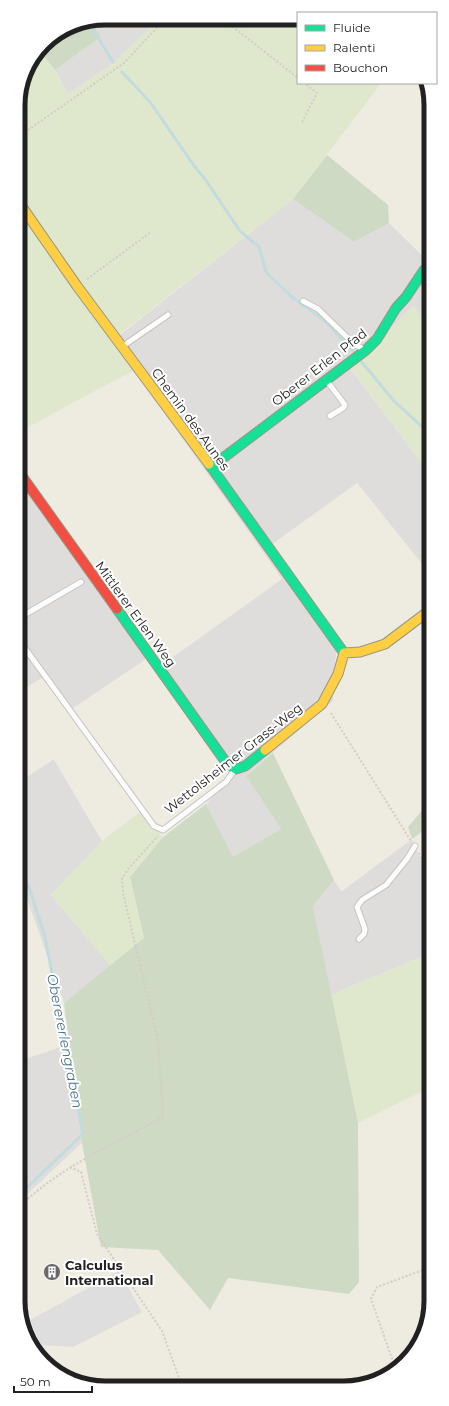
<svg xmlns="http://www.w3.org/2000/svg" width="449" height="1406" font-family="Montserrat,sans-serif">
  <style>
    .residential { fill: #dedddc }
    .industrial { fill: #e8e0e5 }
    .farmland { fill: #eeece0 }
    .grass { fill: #dfe8cd }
    .forest { fill: #cedac3 }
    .parking { fill: #dfdede }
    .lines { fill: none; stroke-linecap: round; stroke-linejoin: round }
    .stream { stroke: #c2dcde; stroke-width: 3 }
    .lane-casing { stroke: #c5c4c3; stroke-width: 7 }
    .fast-casing { stroke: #989784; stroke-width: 11 }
    .slow-casing { stroke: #989784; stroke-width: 11 }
    .jam-casing { stroke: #989784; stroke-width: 11 }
    .path { stroke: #d6caca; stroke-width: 2; stroke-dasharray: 2 2; stroke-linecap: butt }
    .lane { stroke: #fdfcfc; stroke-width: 5 }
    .fast { stroke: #16e098; stroke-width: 9 }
    .slow { stroke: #ffcf43; stroke-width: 9 }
    .jam { stroke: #f24e42; stroke-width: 9 }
    .labels { text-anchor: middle; stroke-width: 4; stroke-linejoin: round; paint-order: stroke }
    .street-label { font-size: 13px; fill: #212121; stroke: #fff }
    .poi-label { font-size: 13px; font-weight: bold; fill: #212121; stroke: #fff; text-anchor: start }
    .water-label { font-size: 14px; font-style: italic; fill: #4c7791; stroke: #fff }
    .rim { fill: none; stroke: #212121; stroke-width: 5 }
  </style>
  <rect width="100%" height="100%" fill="#efedeb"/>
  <g class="residential">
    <polygon points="105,18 142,18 150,28 114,63 68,94 55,70 101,37 91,21"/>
    <polygon points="293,199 354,242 389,223 425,258 430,260 430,325 413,306 351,369 430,474 430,574 357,483 337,638 333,701 246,776 281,829 233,858 206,804 230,776 155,671 112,341"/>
    <polygon points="19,467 152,656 69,712 42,678 19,692"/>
    <polygon points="54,759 102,841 51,895 111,966 64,1003 19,877 19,782"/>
    <polygon points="412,839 430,880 430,953 331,995 313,906 334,880 342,891"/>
    <polygon points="69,1044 82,1143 19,1202 19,1061"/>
  </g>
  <polygon class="industrial" points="75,1379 163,1386 88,1386"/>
  <g class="farmland">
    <polygon points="377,83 427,83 429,88 430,252 425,258 389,223 388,205 327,155 380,86"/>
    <polygon points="134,370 282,579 155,670 230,776 206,804 163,837 140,812 102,841 54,759 19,782 19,692 42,678 69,711 152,655 19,467 19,432"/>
    <polygon points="357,483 430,574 430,801 408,827 412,838 430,826 430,880 412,839 341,891 334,880 273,753 333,701 337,638 271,545"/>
    <polygon points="19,877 64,1003 69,1044 19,1061"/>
    <polygon points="431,1087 431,1307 409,1359 361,1386 163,1386 75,1379 43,1362 20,1318 19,1202 82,1143 101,1247 158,1250 210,1310 228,1278 349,1294 359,1282 358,1123"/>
  </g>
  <g class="grass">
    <polygon points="159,18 298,19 298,83 377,83 380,85 293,199 112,340 134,370 19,432 18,99 25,71 39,50 55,70 68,94 114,63"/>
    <polygon points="413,306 430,325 430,474 351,368"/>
    <polygon points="140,812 163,837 130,877 144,938 111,966 51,895 102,841"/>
    <polygon points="430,953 431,1087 358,1123 331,995"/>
  </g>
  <g class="forest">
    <polygon points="91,21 101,37 55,70 39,50 44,43 72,25"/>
    <polygon points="327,155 388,205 389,223 354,242 293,199"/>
    <polygon points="273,753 334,880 313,906 358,1123 359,1282 349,1294 228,1278 210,1310 158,1250 101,1247 82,1143 64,1003 144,938 130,877 163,837 206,804 233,857 281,829 246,776"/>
    <polygon points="430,801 430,826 412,839 408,827"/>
  </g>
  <polygon class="parking" points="119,1271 142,1312 73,1347 41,1345 30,1320"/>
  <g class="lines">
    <g class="stream">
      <polyline points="88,21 113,62"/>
      <polyline points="122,72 150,102 195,167 205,179 240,231 259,247 266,272 292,297 325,321 355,353"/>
      <polyline points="360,360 394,401 430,434"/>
      <polyline points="19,864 29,887 45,937 83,1134 19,1195"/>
      <polyline points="19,892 29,887"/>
    </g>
    <g class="lane-casing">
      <g id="lane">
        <polyline points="303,301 318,309 354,344 363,349"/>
        <polyline points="123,346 168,315"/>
        <polyline points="327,381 345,405 343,408 330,416"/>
        <polyline points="19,618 81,582"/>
        <polyline points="19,640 154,826 163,830 226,782 234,771"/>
        <polyline points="359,939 364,934 365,929 357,907 362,900 386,885 407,859 415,846"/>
      </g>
    </g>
    <g class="fast-casing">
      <g id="fast">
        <polyline points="209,464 344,653"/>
        <polyline points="211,467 366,350 377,339 396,308 406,297 424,270"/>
        <polyline points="117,609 225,761 236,769 245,766 265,750"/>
      </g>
    </g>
    <g class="slow-casing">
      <g id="slow">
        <polyline points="18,201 77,286 209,464"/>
        <polyline points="265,750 322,704 338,674 344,653 360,652 385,644 430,610"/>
      </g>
    </g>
    <g class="jam-casing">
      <polyline id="jam" points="19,472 117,609"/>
    </g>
    <g class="path">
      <polyline points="223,19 298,78"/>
      <polyline points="302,122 317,93 304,83"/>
      <polyline points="18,137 124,63 166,18"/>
      <polyline points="87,279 151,232"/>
      <polyline points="331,713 411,841"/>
      <polyline points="419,853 430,875"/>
      <polyline points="70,1167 81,1172 97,1234 162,1331 182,1386"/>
      <path d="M19,1207C60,1167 114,1144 163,1117L158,1041L123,893L122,879L128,869L158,836"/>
      <polyline points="395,1367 371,1299 377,1287 431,1267"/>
    </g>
    <use href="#lane" class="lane"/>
    <use href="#fast" class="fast"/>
    <use href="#slow" class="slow"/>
    <use href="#jam" class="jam"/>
  </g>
  <defs>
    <g id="building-disc" transform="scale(0.9)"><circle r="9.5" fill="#696868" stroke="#fff"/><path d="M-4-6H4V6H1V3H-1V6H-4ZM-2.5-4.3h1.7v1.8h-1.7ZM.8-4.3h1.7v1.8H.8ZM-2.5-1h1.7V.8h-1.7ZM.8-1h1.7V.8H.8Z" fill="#fff"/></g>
  </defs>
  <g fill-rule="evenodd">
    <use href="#building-disc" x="52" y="1272"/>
  </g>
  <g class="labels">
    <g class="street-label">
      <text transform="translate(319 367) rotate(-38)" y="5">Oberer Erlen Pfad</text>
      <text transform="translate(191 419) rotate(54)" y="5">Chemin des Aunes</text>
      <text transform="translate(136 614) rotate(54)" y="5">Mittlerer Erlen Weg</text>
      <text transform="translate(233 758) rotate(-38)" y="5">Wettolsheimer Grass-Weg</text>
    </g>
    <g class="poi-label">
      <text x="65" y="1270">Calculus<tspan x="65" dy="15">International</tspan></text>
    </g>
    <g class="water-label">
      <text transform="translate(65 1041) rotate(79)" y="5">Oberererlengraben</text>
    </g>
  </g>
  <path d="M0 0H449V1406H0ZM105 25H344A80 80 0 0 1 424 105V1301A80 80 0 0 1 344 1381H105A80 80 0 0 1 25 1301V105A80 80 0 0 1 105 25Z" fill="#fff" fill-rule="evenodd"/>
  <path class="rim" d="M105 25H344A80 80 0 0 1 424 105V1301A80 80 0 0 1 344 1381H105A80 80 0 0 1 25 1301V105A80 80 0 0 1 105 25Z"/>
  <rect x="297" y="12" width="140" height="72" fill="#ffffff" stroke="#a6a6a6"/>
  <rect x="305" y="25" width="20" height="6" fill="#16e098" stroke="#a6a6a6"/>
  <text x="333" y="32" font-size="12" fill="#212121">Fluide</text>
  <rect x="305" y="45" width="20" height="6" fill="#ffcf43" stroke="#a6a6a6"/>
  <text x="333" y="52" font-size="12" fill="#212121">Ralenti</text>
  <rect x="305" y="65" width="20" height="6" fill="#f24e42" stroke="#a6a6a6"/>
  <text x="333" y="72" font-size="12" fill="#212121">Bouchon</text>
  <path d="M14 1386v6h78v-6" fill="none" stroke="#212121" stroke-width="2"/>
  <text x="20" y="1386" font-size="12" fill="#212121" stroke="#ffffff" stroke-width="3" paint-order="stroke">50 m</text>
</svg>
